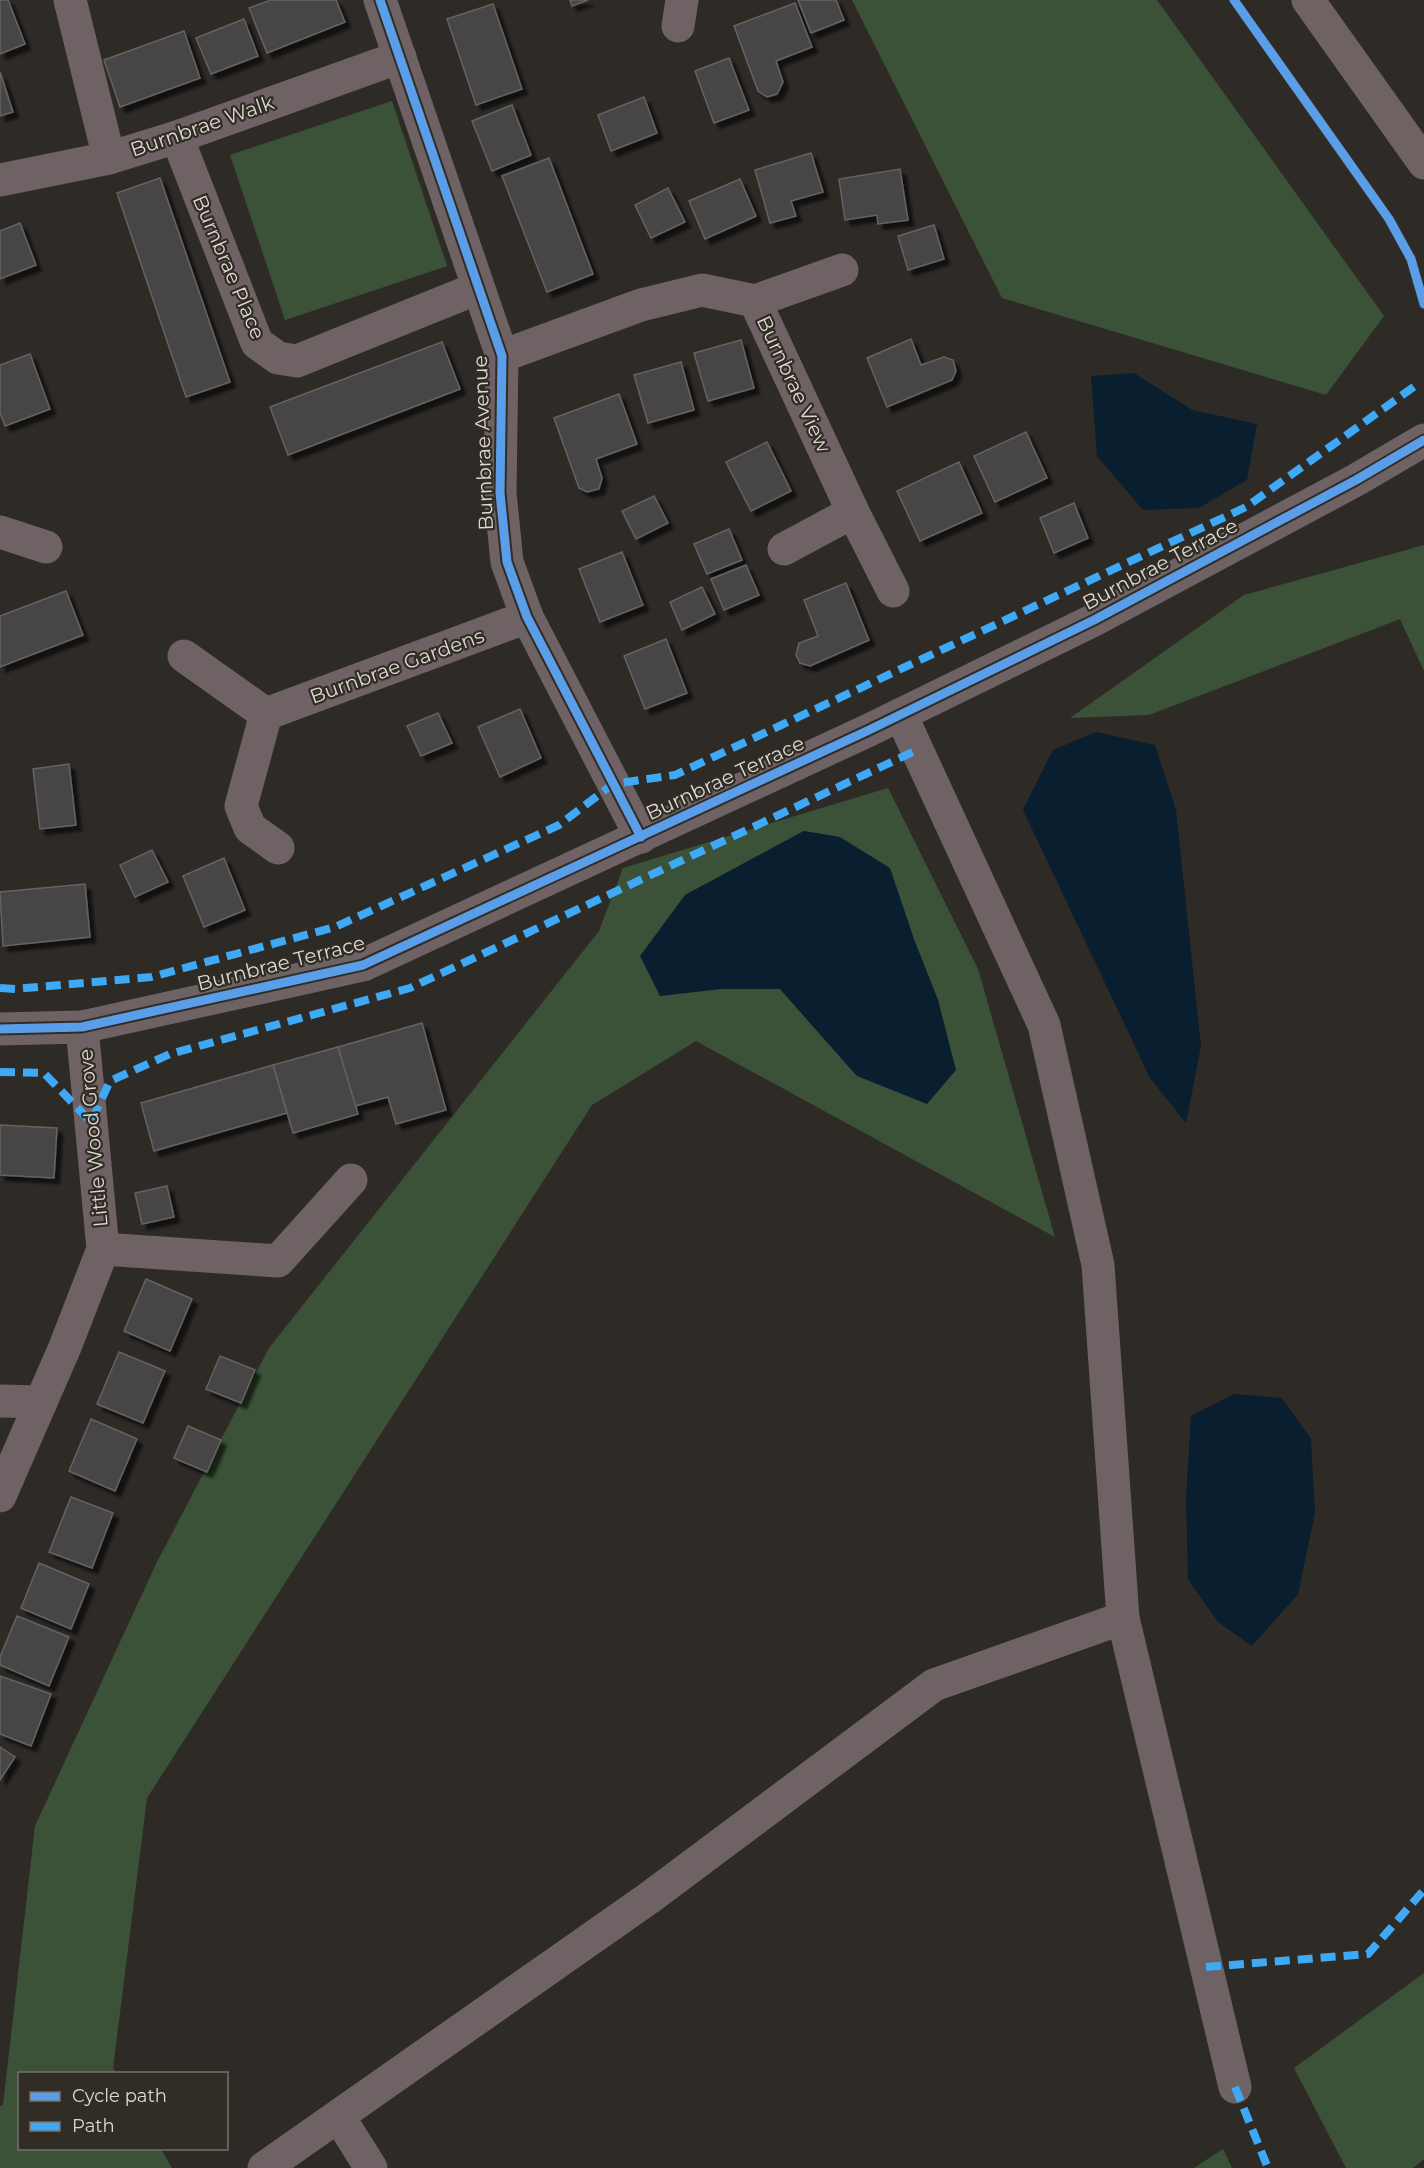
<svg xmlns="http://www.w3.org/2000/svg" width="1424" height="2168" font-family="Montserrat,sans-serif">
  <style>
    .green { fill: #3c5238; fill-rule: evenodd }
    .water { fill: #091e2e }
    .building { fill: #464445; stroke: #646362; stroke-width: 1.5; filter: url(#shadow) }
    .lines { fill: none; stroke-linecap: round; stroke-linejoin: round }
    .minor { stroke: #6f6264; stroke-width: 33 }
    .major { stroke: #6f6263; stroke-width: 33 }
    .quiet { stroke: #3fa9f5; stroke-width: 8; stroke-dasharray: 15 8; stroke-linecap: butt }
    .cycleway-casing { stroke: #312c24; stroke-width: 13 }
    .cycleway { stroke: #5a9eea; stroke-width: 9 }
    .labels { text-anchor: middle; stroke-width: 4.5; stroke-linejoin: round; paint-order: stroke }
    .street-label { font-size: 20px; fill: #dddad5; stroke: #312c24 }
  </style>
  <defs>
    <filter id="shadow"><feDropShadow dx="5.5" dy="5.5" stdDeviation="1.5" flood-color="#0009"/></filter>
  </defs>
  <rect width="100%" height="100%" fill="#2e2b27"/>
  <g class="green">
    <polygon points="852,0 1157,0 1384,316 1326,395 1002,298"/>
    <polygon points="392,101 447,266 285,320 230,155"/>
    <polygon points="1424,545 1424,671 1400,619 1149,715 1070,718 1244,595"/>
    <path d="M888,788L978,969L1055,1237L696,1041L592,1105L147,1798L113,2068L116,2073L20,2074V2148L161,2149L172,2168H0V2106L3,2105L35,1826L157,1562L269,1348L599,931L623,868ZM804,831L915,942L938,1000L857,1076L780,989H722L685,895Z"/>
    <polygon points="1424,1973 1424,2159 1413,2168 1346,2168 1294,2068"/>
    <polygon points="1223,2149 1232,2168 1194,2168"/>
  </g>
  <g class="water">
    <polygon points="1134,373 1192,410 1257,424 1247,480 1199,508 1143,510 1097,456 1091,376"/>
    <polygon points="1096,732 1155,745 1176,810 1201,1046 1186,1123 1150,1078 1023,810 1053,750"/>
    <polygon points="804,831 840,837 890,868 915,942 938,1000 956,1070 927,1104 857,1076 780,989 722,989 660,996 640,956 685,895"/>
    <polygon points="1234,1394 1282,1398 1311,1439 1315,1513 1298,1594 1252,1646 1218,1622 1188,1579 1186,1498 1191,1416"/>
  </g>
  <g class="building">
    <polygon points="0,0 8,0 25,44 0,54"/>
    <polygon points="271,0 336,0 345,22 267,53 249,8"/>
    <polygon points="570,0 588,0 572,6"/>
    <polygon points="798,0 836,0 844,20 811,33"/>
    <polygon points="795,3 812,47 776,61 783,82 777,94 767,97 758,91 734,26"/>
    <polygon points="493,4 522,89 476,105 447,19"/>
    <polygon points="244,19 258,56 211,74 196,38"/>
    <polygon points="184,31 200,78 120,107 104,60"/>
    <polygon points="729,58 749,110 714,123 695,71"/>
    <polygon points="0,72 13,112 0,116"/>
    <polygon points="644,97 657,133 611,151 598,115"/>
    <polygon points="512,105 531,155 492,171 472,121"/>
    <polygon points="811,153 823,192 791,201 796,216 770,223 755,170"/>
    <polygon points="549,158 593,274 547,292 502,176"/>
    <polygon points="900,169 908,220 878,224 877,215 845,220 839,179"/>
    <polygon points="160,178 230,382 186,397 117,193"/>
    <polygon points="740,179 756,216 705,239 689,201"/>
    <polygon points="668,188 685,222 651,238 635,205"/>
    <polygon points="20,223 36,265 0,279 0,231"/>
    <polygon points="934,225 944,259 908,270 898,236"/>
    <polygon points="911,339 921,365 944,357 953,360 956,371 952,380 887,407 867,358"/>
    <polygon points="741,340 754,388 708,401 694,353"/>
    <polygon points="442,342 460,389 288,455 270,407"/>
    <polygon points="30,354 50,409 5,426 0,413 0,365"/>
    <polygon points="681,362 694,410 648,423 634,375"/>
    <polygon points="619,394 637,444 596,459 602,478 599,489 587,492 579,488 554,418"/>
    <polygon points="1026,432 1047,478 995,502 974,456"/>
    <polygon points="767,442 791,491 751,511 726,462"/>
    <polygon points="959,462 982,513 920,541 897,491"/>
    <polygon points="654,496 668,523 636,539 622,511"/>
    <polygon points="1074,503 1088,538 1054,553 1040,518"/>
    <polygon points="729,529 742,560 707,574 694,544"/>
    <polygon points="622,552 643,605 600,622 579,569"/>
    <polygon points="746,565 759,595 724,610 711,579"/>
    <polygon points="846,583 869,640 810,666 800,663 796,655 799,643 818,636 804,600"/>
    <polygon points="702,587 715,614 682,630 670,602"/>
    <polygon points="66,591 83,635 0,667 0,616"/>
    <polygon points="666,639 687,693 645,709 624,656"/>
    <polygon points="520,709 541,758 500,777 478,727"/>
    <polygon points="438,713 452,743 421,756 407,726"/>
    <polygon points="69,764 76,825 40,829 33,769"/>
    <polygon points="152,850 168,882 135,897 120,865"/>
    <polygon points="224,858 245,910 204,927 183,876"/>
    <polygon points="85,884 90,937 3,946 0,892"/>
    <polygon points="422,1023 446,1110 396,1124 388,1097 355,1106 338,1047"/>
    <polygon points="338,1047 358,1114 293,1133 273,1065"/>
    <polygon points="273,1065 287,1113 154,1151 141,1103"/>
    <polygon points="0,1125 57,1128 54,1178 0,1175"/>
    <polygon points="167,1186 174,1217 142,1224 135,1193"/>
    <polygon points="146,1279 192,1299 170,1351 124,1331"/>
    <polygon points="119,1352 165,1371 143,1423 97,1404"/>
    <polygon points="220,1356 255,1370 241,1403 206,1389"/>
    <polygon points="91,1419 137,1439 115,1491 69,1471"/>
    <polygon points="188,1426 221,1440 207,1472 174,1458"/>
    <polygon points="71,1497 113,1513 92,1568 49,1552"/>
    <polygon points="39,1563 89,1584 71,1629 21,1608"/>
    <polygon points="17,1616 69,1637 49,1686 0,1665 0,1657"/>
    <polygon points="0,1676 51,1694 31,1746 0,1734"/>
    <polygon points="0,1747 15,1757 0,1780"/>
  </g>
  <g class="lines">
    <g class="minor">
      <polyline points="70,0 109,158"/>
      <polyline points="380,0 502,356 500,493 507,562 527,617 641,837"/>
      <polyline points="678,26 682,0"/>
      <polyline points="177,137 257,343 278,358 297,361 478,288"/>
      <polyline points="0,180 109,158 177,137 400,57"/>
      <polyline points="755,301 842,270"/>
      <polyline points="502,356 641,305 702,290 755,301 853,512 893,591"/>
      <polyline points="0,532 46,547"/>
      <polyline points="784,549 853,512"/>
      <polyline points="184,656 266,714"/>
      <polyline points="901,715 1044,1025 1098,1265 1123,1618 1235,2087"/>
      <polyline points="278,848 250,828 241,806 266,714 527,617"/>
      <polyline points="0,1029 82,1027 363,965 867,731 1094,620 1356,480 1424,440"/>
      <polyline points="103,1249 278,1261 351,1180"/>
      <polyline points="0,1401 41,1402"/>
      <polyline points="0,1496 65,1347 103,1249 82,1027"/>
      <polyline points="339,2117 371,2168"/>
      <polyline points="264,2168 649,1898 934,1685 1123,1618"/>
    </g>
    <polyline class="major" points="1308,0 1424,163"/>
    <g class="quiet">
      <polyline points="0,988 15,989 151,977 335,927 559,825 613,784 675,775 1246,507 1415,386"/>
      <polyline points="0,1072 44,1073 91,1122 110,1081 170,1054 410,988 917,750"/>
      <polyline points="1206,1967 1368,1954 1424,1890"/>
      <polyline points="1235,2087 1268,2168"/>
    </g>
    <g class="cycleway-casing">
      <g id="cycleway">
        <polyline points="380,0 502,356 500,493 507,562 527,617 641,837"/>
        <polyline points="1234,0 1389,219 1411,259 1424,304"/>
        <polyline points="0,1029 82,1027 363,965 867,731 1094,620 1356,480 1424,440"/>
      </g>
    </g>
    <use href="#cycleway" class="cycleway"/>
  </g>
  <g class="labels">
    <g class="street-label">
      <text transform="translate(202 126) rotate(-19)" y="7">Burnbrae Walk</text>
      <text transform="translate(229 267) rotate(67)" y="7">Burnbrae Place</text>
      <text transform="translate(794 384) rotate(65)" y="7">Burnbrae View</text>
      <text transform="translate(483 443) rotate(-92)" y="7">Burnbrae Avenue</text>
      <text transform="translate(1160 564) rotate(-28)" y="7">Burnbrae Terrace</text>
      <text transform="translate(397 666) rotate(-20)" y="7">Burnbrae Gardens</text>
      <text transform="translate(725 778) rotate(-25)" y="7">Burnbrae Terrace</text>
      <text transform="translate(281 963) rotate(-14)" y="7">Burnbrae Terrace</text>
      <text transform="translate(93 1138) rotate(-95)" y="7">Little Wood Grove</text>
    </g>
  </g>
  <rect x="18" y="2072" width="210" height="78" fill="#312c24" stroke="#76726b" stroke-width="1.5"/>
  <rect x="30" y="2092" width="30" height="9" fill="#5a9eea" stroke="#76726b" stroke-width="1.5"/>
  <text x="72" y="2102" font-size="18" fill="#dddad5">Cycle path</text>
  <rect x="30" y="2122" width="30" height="9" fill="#3fa9f5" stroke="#76726b" stroke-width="1.5"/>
  <text x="72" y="2132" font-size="18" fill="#dddad5">Path</text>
</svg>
